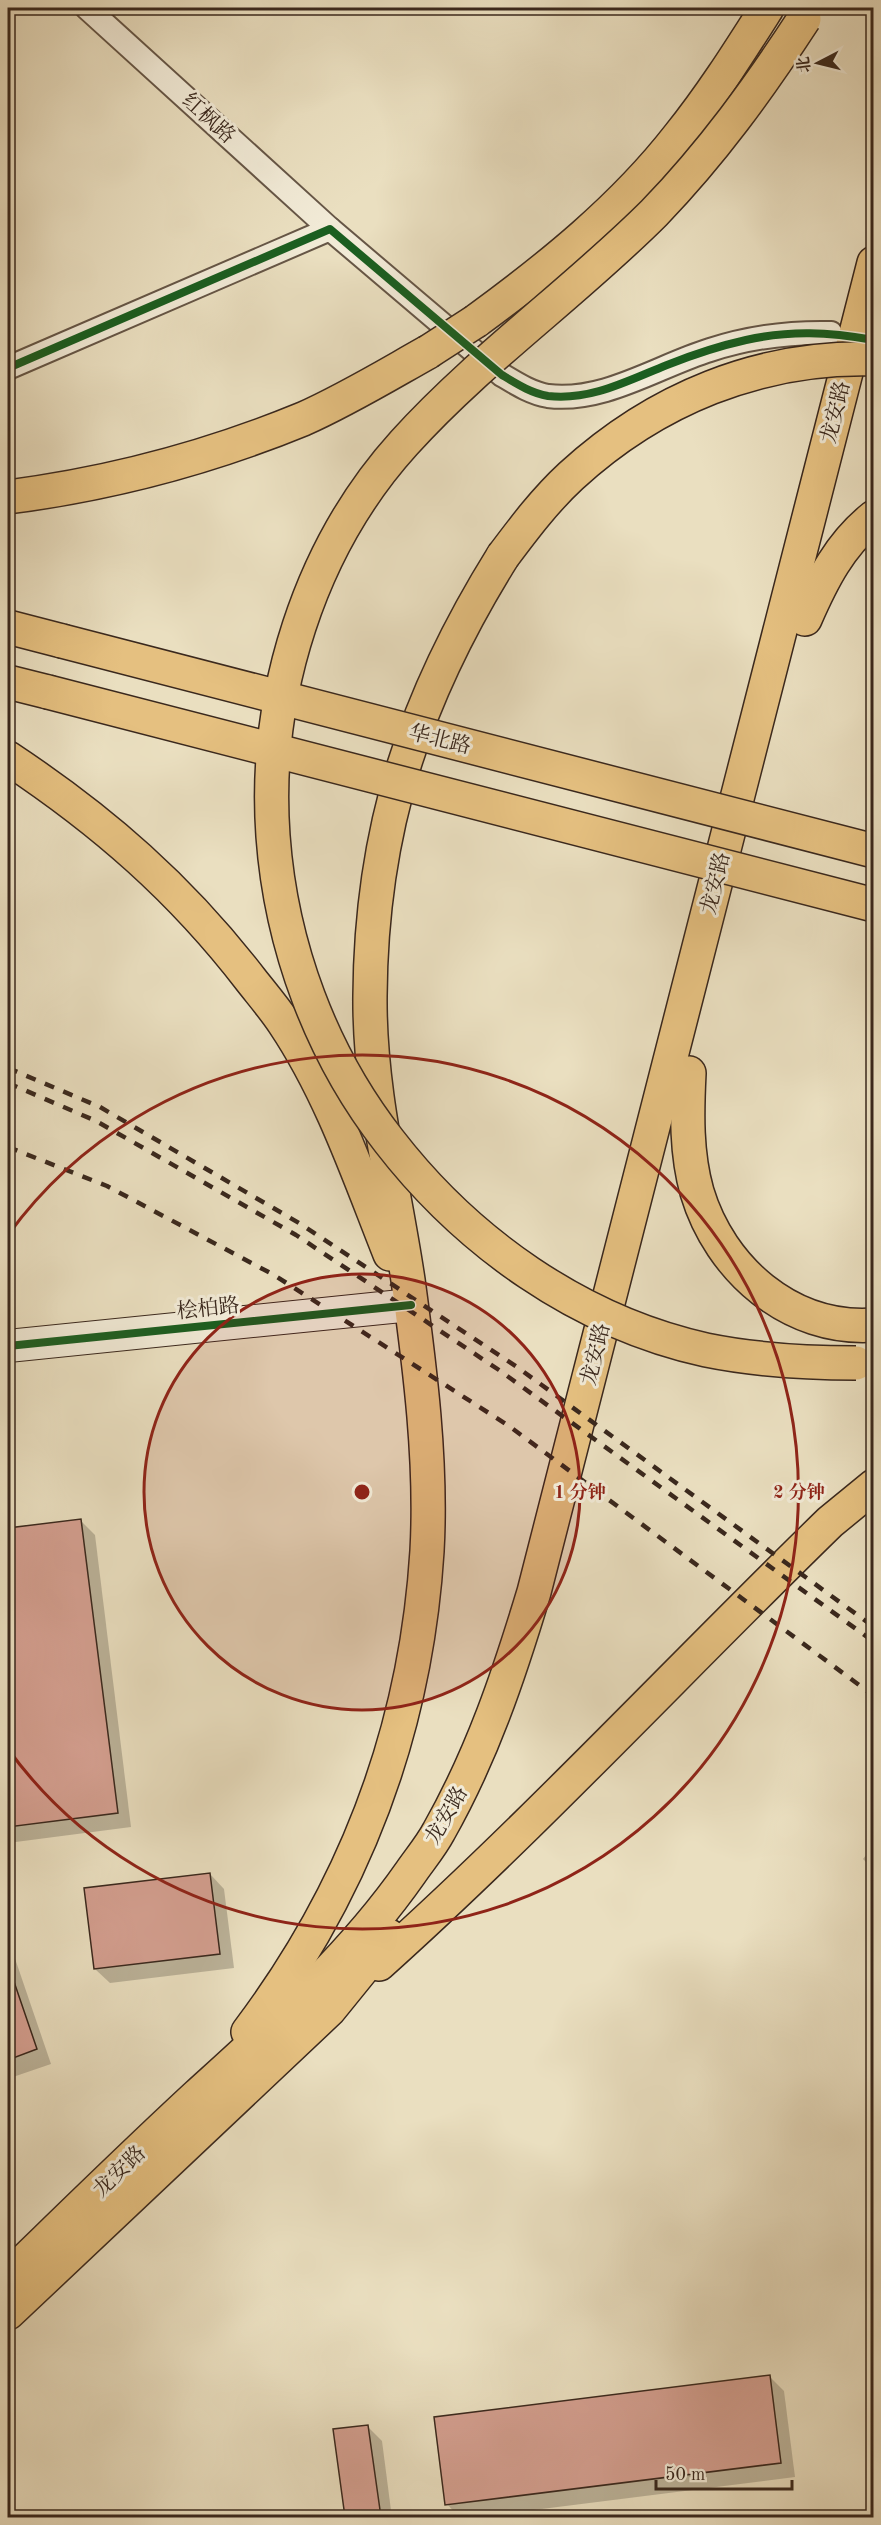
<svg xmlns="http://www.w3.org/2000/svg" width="881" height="2525" font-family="'Old Standard TT','Noto Serif SC',serif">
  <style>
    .shadow { fill: #0003 }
    .building { fill: #d49f90; stroke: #3a281d; stroke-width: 1.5 }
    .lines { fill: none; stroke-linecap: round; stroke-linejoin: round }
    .street-casing { stroke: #665646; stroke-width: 26 }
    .secondary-casing { stroke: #3a281d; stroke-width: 34 }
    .highway-casing { stroke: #3a281d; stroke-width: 36 }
    .street { stroke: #f1ead6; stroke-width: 22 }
    .secondary { stroke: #f1ead6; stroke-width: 32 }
    .highway { stroke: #e5c080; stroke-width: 33 }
    .rail { stroke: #3a281d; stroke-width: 4.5; stroke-dasharray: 10 10; stroke-linecap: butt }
    .highway-bridge-casing { stroke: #3a281d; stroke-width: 36; stroke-linecap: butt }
    .highway-bridge { stroke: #e5c080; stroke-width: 33 }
    .cycleway-casing { stroke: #f1ead6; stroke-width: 11 }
    .cycleway { stroke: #1b5e20; stroke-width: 8 }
    .ring { fill: none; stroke: #8f2418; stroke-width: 3 }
    .labels { text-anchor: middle; stroke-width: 6; stroke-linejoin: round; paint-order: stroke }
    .street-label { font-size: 21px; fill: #3a281d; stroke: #f1ead6 }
    .centre { fill: #8f2418; stroke: #f1ead6; stroke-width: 3 }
    .ring-label { font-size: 18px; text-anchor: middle; font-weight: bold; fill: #8f2418; stroke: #f1ead6; stroke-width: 6; stroke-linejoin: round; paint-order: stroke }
  </style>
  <rect width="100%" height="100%" fill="#eadfc0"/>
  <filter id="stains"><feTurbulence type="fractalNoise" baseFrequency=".00333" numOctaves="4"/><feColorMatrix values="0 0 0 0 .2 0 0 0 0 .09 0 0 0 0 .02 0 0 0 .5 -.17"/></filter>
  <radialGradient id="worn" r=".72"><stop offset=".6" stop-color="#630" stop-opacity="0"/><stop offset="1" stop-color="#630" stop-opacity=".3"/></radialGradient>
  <g class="shadow">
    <polygon points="8,65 14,71 8,78"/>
    <polygon points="81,1521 95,1535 131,1827 8,1843 8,1529"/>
    <polygon points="874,1845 874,1870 863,1859"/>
    <polygon points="210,1874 224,1889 234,1968 110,1983 95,1969"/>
    <polygon points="8,1938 51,2064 13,2077 8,2072"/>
    <polygon points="769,2376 784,2391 795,2477 471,2518 460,2518 447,2504"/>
    <polygon points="367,2426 382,2441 392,2518 347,2518 335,2431"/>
  </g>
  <g class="building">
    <polygon points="81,1519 118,1813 8,1827 8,1528"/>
    <polygon points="210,1873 220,1954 94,1969 84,1888"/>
    <polygon points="8,1970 10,1970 37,2049 8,2060"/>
    <polygon points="770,2375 781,2463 445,2505 434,2417"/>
    <polygon points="368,2425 381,2517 345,2517 333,2429"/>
  </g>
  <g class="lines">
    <g class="street-casing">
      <g id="street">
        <polyline points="87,8 330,229"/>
        <path d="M8,368L330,229L502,375C517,384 531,393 548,396C604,403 658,366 710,350C750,337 789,332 831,333"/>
      </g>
    </g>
    <g class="secondary-casing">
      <polyline id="secondary" points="8,1346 411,1305"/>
    </g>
    <g class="highway-casing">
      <g id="highway">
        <path d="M476,321C550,267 623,208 679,136C712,95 739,52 767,8"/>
        <path d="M8,497C109,484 208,458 303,419C346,400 387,375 428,352"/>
        <path d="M805,619C822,580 840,544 874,517"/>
        <polyline points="8,627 62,641"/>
        <polyline points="8,682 48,692"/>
        <path d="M8,758C103,821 181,889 251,980C262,994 274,1008 284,1023C331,1093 359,1176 390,1254"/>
        <path d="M689,1073C687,1113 686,1153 697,1192C720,1269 790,1331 874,1325"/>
        <path d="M379,1964C536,1823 679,1669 830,1522L874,1486"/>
        <path d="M248,2032C355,1890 416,1728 427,1551C432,1462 420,1369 408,1280C394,1185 369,1092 370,996C371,828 415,697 503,556"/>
        <path d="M8,2277C71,2216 134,2154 198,2095C275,2025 351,1958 411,1872C420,1859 431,1846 439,1831C482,1755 509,1675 534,1592L874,263"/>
        <polyline points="8,2313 329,2010 389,1936"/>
      </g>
    </g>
    <use href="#street" class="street"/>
    <use href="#secondary" class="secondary"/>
    <use href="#highway" class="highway"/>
    <g class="rail">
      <polyline points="8,1068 100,1107 299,1223 517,1367 874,1627"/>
      <polyline points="8,1083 96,1121 296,1235 499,1370 874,1642"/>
      <polyline points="8,1147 107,1186 274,1275 509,1426 874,1696"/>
    </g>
    <g class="highway-bridge-casing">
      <g id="highway-bridge">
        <path d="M804,19C759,88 712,153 654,213C574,293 480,359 404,443C309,548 263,696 273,836C281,946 321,1054 389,1141C467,1242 579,1322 706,1350C755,1360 805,1363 856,1363"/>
        <polyline points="428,352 476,321"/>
        <path d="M503,556C524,528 545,500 571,476C655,399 759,356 874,359"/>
        <polyline points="62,641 874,851"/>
        <polyline points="48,692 874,905"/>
      </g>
    </g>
    <use href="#highway-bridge" class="highway-bridge"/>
    <g class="cycleway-casing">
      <g id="cycleway">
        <path d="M8,368L330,229L502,375C517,384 531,393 548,396C591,401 629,380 667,365C692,355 719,346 746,340C791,330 828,332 874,340"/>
        <polyline points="8,1346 411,1305"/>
      </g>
    </g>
    <use href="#cycleway" class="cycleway"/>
  </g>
  <circle cx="362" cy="1492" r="218" fill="#8f2418" fill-opacity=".12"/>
  <g class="ring">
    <circle cx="362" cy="1492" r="218"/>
    <path d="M8 1235A437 437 0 1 1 8 1749"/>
  </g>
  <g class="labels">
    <g class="street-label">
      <text transform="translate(209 118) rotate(42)" y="7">红枫路</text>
      <text transform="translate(835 412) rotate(-76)" y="7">龙安路</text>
      <text transform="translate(440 739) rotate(14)" y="7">华北路</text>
      <text transform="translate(715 883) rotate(-76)" y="7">龙安路</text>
      <text transform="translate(208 1308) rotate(-6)" y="7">桧柏路</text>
      <text transform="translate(595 1354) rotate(-76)" y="7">龙安路</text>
      <text transform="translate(446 1815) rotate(-60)" y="7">龙安路</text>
      <text transform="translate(119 2171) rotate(-44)" y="7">龙安路</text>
    </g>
  </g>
  <circle cx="362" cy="1492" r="9" class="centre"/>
  <g class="ring-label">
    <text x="580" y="1498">1 分钟</text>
    <text x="799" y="1498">2 分钟</text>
  </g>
  <rect width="881" height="2525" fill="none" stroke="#eadfc0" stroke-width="30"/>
  <rect x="9" y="9" width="863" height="2507" fill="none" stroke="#3a281d" stroke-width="3"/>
  <rect x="15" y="15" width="851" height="2495" fill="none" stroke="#3a281d" stroke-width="1.5"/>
  <g transform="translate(818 63) rotate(263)" stroke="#f1ead6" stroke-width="4.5" paint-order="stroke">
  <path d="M0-4.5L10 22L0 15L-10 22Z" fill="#3a281d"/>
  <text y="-9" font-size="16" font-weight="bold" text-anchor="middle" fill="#3a281d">北</text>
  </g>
  <path d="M656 2480v9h136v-9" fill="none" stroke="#3a281d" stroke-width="3"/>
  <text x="665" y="2480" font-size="18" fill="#3a281d" stroke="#f1ead6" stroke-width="4.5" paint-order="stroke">50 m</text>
  <rect width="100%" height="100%" filter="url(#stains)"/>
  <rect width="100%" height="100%" fill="url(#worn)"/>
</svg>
